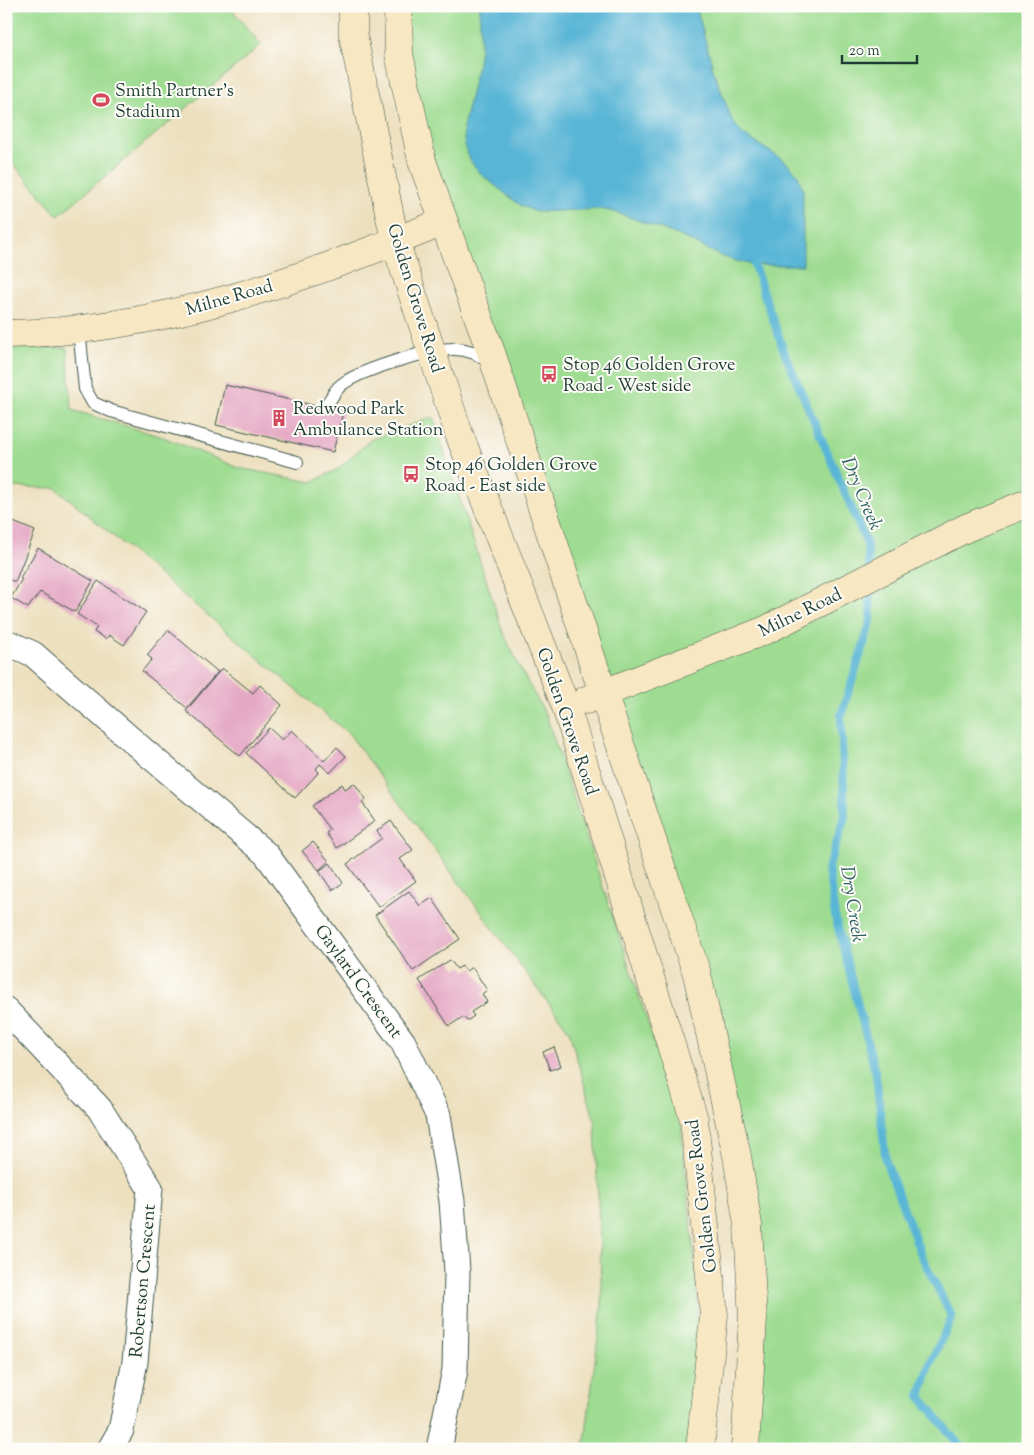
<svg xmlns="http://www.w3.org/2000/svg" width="1034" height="1455" font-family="'Sorts Mill Goudy',serif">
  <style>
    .green { fill: #9edc91; stroke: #5e8c62 }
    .water { fill: #58b5d6; stroke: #3c7985 }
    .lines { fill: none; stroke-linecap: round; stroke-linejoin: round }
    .stream { stroke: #58b5d6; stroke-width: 8 }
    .building { fill: #e5a9c5 }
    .service-casing { stroke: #3e5549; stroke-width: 14 }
    .minor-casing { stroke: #3e5549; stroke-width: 27 }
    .secondary-casing { stroke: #3e5549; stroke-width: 29 }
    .service { stroke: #fff; stroke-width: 12 }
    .minor { stroke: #fff; stroke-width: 25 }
    .secondary { stroke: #f8e7c3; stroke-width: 28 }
    .labels { text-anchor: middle; stroke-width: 4; stroke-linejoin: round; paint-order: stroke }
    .poi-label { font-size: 18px; fill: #1f3d34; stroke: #fdfcf7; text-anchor: start }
    .street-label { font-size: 18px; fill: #1f3d34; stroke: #fdfcf7 }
    .water-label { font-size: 19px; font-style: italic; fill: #306165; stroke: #fdfcf7 }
  </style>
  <rect width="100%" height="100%" fill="#fdfcf7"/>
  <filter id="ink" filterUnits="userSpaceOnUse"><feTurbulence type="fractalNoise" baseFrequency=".02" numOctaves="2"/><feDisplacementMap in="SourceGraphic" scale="10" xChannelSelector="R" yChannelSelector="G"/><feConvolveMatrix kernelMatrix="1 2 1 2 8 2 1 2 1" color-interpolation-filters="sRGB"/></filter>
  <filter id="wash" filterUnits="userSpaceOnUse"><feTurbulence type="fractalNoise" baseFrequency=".0096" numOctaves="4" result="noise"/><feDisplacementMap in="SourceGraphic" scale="20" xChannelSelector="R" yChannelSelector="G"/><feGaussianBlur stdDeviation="1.12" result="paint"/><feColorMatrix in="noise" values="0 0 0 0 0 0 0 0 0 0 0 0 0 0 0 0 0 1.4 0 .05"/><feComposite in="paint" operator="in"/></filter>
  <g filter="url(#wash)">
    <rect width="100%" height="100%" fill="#ede0bf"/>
    <g class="green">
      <polygon points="6,6 229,6 261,45 58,216 6,155"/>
      <polygon points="398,6 1028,6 1028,1449 745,1449 753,1319 697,974 456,259"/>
      <polygon points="6,348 67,348 72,410 163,437 239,468 312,482 338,469 370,440 433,417 503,632 523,674 546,715 681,1123 697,1285 698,1364 687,1449 584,1449 602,1305 595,1122 569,1031 349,734 56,488 6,487"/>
    </g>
    <polygon class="water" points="480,6 696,6 714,72 732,120 742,134 786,162 798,175 803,190 803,265 754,265 736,261 721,256 678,235 615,212 600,209 536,212 520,205 507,195 482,175 471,162 465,147 463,128 478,63 480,48"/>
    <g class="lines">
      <g class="stream">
        <polyline points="754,265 785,354 867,544 869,570"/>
        <polyline points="869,584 871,621 841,716 845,817 828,868 835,916 876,1075 886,1162 922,1257 952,1317 930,1364 920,1396 962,1449"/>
      </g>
    </g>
    <g id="blocks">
      <g class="building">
        <polygon points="225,385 343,412 333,452 216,425"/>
        <polygon points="6,519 35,531 15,582 6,578"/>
        <polygon points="38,548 93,581 75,612 40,592 28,608 11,598 22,579 20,578"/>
        <polygon points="98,581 146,612 124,645 109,635 106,639 94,632 97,627 77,614"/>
        <polygon points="168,630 218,672 187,708 142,671 152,659 147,655"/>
        <polygon points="222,668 253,693 260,685 282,705 240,756 186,711"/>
        <polygon points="269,728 282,740 292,730 324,761 337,747 346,756 330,773 320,764 316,769 319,772 295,798 246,753"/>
        <polygon points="354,783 366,799 362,802 375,821 337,848 326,833 330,830 312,806 342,784 345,789"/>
        <polygon points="391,821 413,850 400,859 416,881 379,907 347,864 382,838 377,831"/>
        <polygon points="313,842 329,861 319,870 302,851"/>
        <polygon points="330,863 343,883 332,890 319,871"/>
        <polygon points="409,891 420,906 432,898 460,939 413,971 375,915"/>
        <polygon points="450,960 457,969 462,966 466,971 472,967 487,990 482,994 487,1002 471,1012 474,1016 467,1021 463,1017 449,1026 419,980"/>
        <polygon points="554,1047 561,1066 550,1070 543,1052"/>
      </g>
    </g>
  </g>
  <g filter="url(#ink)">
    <use href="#blocks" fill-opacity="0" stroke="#3e5549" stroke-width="1"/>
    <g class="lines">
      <g class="service-casing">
        <g id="service">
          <polyline points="79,329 85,389 93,403 111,411 297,462"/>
          <path d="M326,406C330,400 334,392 339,387C355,371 427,350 451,349C465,348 478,353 490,362"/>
        </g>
      </g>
      <g class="minor-casing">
        <g id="minor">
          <polyline points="6,642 33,654 143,750 266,854 403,1042 438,1115 452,1201 457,1271 455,1370 439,1449"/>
          <polyline points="6,1010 99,1108 150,1188 135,1362 121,1430 110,1449"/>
        </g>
      </g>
      <g class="secondary-casing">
        <g id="secondary">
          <polyline points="353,6 353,35 395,241 459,434 566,707 694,1119 714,1315 700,1449"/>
          <polyline points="398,6 399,54 422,161 492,355 603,693 697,974 737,1156 748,1225 753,1319 745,1449"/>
          <path d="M6,334C158,332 304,279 443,222"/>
          <polyline points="586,700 766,630 966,528 1028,503"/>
        </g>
      </g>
      <use href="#service" class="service"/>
      <use href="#minor" class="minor"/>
      <use href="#secondary" class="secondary"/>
    </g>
  </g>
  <defs>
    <g id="stadium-bare" transform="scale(1.35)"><path d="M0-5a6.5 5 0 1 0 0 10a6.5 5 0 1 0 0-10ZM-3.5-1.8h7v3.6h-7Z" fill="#d1495b" stroke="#fdfcf7" stroke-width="2.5" paint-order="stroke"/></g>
    <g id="bus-bare" transform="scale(1.35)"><path d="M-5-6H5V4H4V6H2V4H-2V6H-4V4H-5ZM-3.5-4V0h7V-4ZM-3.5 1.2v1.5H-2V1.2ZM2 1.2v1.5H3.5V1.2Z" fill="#d1495b" stroke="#fdfcf7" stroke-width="2.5" paint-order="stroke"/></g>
    <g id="building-bare" transform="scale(1.35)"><path d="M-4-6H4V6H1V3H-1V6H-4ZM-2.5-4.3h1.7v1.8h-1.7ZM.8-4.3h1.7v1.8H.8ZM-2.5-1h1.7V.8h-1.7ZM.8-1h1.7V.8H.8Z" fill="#d1495b" stroke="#fdfcf7" stroke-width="2.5" paint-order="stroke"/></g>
  </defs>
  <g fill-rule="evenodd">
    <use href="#stadium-bare" x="101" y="100"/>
    <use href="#bus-bare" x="549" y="374"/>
    <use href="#building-bare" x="279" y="418"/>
    <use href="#bus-bare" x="411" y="474"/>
  </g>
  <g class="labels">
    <g class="poi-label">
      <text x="115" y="96">Smith Partner's<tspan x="115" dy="21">Stadium</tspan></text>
      <text x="563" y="370">Stop 46 Golden Grove<tspan x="563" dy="21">Road - West side</tspan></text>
      <text x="293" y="414">Redwood Park<tspan x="293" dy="21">Ambulance Station</tspan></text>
      <text x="425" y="470">Stop 46 Golden Grove<tspan x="425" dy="21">Road - East side</tspan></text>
    </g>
    <g class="street-label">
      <text transform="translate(229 297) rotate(-16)" y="6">Milne Road</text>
      <text transform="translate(416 298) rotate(73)" y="6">Golden Grove Road</text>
      <text transform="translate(800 612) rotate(-26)" y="6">Milne Road</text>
      <text transform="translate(568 721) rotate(71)" y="6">Golden Grove Road</text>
      <text transform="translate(359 981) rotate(54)" y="6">Gaylard Crescent</text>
      <text transform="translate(701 1196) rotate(-97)" y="6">Golden Grove Road</text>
      <text transform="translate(142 1281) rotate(-85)" y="6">Robertson Crescent</text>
    </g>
    <g class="water-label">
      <text transform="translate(863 493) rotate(67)" y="7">Dry Creek</text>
      <text transform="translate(854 904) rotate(81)" y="7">Dry Creek</text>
    </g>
  </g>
  <rect width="1034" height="1455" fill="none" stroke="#fdfcf7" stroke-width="25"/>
  <path d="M842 55v8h75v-8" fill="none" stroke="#1f3d34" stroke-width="2.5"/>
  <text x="849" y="55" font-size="15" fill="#1f3d34" stroke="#fdfcf7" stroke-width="4" paint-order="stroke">20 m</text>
</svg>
